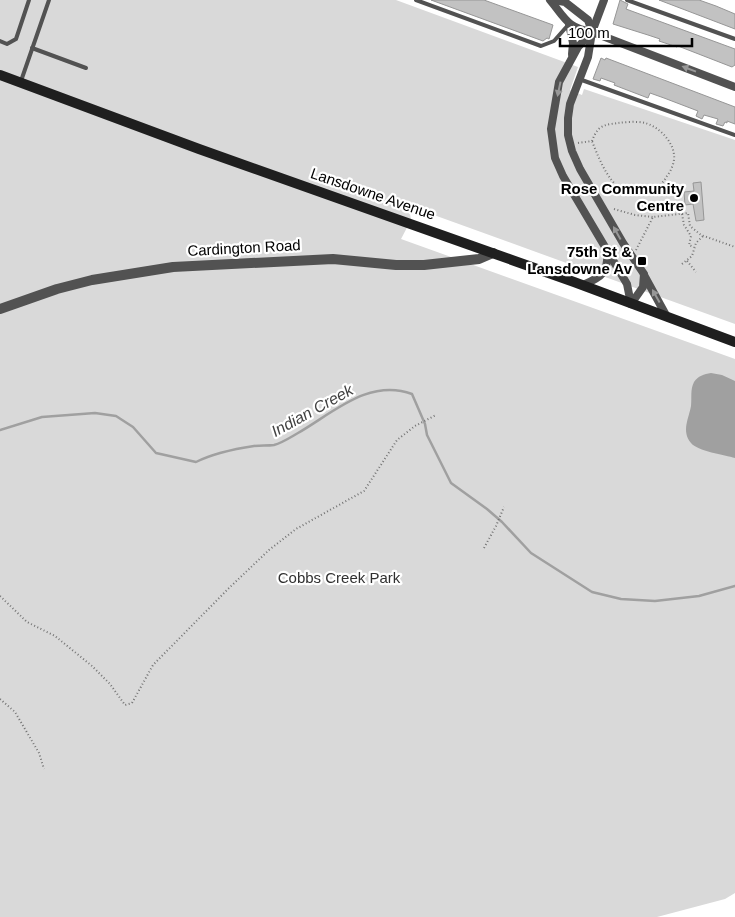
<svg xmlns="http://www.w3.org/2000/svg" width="735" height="917" font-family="Helvetica,sans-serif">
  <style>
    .green { fill: #d9d9d9 }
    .water { fill: #a0a0a0 }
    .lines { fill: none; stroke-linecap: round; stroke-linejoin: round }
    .stream { stroke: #a0a0a0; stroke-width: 2.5 }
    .building { fill: #c2c2c2; stroke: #969696 }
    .path { stroke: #747474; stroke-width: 2; stroke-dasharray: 1 2.5; stroke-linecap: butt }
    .service { stroke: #525252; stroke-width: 4 }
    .minor { stroke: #525252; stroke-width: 8 }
    .tertiary { stroke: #525252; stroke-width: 10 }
    .secondary { stroke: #1f1f1f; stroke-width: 10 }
    .oneway { fill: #979797 }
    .poi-dot { fill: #000; stroke: #fff; stroke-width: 2 }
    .labels { text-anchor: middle; stroke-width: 4.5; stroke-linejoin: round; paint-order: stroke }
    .poi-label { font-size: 15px; font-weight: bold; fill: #000; stroke: #fff; text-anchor: end }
    .street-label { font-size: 15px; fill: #000; stroke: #fff }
    .park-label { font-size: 15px; fill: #303030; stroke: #fff }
    .water-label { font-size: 16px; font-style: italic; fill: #414141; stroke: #fff }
  </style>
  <rect width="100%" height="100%" fill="#fff"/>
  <polygon class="green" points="0,0 396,0 578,67 570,90 582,95 584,89 735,140 735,324 409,206 411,220 401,239 735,359 735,893 725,899 657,917 0,917"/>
  <path class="water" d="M711,373L722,375L735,381V458C725,455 697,451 691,443C681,431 689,418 691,406C692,397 690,390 694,382C698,376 704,374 711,373Z"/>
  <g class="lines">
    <path class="stream" d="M0,430L42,417L95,413L116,416L133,427L156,453L196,462C214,453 234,449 254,446C261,445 267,446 274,445C282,443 291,437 298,433C333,413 369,378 412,394L425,424L427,435L451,483L487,509L502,522L531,553L592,592L621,599L655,601L699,596L735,586"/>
  </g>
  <g class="building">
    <polygon points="431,0 484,0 553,25 549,39 547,38 543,41"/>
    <polygon points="620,0 628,4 626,9 735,49 735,65 732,67 678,46 677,47 659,41 660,39 648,35 613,24"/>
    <polygon points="659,0 699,0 716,6 735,14 735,29"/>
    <polygon points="601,58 605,60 606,58 735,107 735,124 727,121 727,123 725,122 723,126 716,124 718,119 704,115 702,119 696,116 698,111 664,98 650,93 648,98 614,85 615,83 601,78 600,81 593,79"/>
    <polygon points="701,182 704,220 696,221 693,204 685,205 684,192 694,191 693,183"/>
  </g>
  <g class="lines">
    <g class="path">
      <path d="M578,143L592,141C594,136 596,131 600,128C605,124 612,124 618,123C626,122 637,121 645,123C658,126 673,141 674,155C675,162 671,171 667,176C656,196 632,199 615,184C605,174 597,154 592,141"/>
      <polyline points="614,209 635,215 653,217"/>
      <polyline points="682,214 684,225 691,236 689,245 694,247"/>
      <polyline points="636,250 653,217 688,213 690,226 701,235 735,247"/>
      <polyline points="687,261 696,272"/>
      <polyline points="682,264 692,256 696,243 703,236"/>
      <polyline points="484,548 496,526 504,507"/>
      <polyline points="0,596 27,622 55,636 92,666 110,684 125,705 132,703 153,665 228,589 269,550 296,529 364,491 397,440 415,426 436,415"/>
      <polyline points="0,699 15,712 39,753 44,769"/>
    </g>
    <g class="service">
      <polyline points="416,0 541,46 554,41 569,24"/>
      <polyline points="627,0 735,39"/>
      <polyline points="0,41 7,44 16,39 29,0"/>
      <polyline points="32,48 86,68"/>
      <polyline points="579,79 735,135"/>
      <polyline points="21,81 49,0"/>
    </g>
    <g class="minor">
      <path d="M550,0C565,18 567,28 592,32L735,87"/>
      <polyline points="554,0 565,2 588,20 592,32"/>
      <polyline points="604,0 592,32 588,57 570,104 568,118 568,135 572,151 580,169 623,243 644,274 643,287 631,304"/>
      <polyline points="569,24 573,43 572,54"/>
      <polyline points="592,32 578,47 559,82 551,129 555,158 563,176 627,284 631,304"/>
      <polyline points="644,275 667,317"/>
      <path d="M583,285C602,277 609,272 607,250"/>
    </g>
    <polyline class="tertiary" points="0,309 57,289 92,280 173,267 333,259 396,265 424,265 479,259 493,253"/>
    <polyline class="secondary" points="0,75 199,149 574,282 735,342"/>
  </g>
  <defs><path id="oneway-solid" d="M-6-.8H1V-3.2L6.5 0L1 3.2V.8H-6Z" transform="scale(1.25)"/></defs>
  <g class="oneway">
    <use href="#oneway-solid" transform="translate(689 69) rotate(-159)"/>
    <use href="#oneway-solid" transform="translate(559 89) rotate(102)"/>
    <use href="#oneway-solid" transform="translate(617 233) rotate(-119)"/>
    <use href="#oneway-solid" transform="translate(656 296) rotate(-119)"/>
  </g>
  <g class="poi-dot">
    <circle cx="694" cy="198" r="5"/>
    <rect x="637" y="256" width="10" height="10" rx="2.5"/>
  </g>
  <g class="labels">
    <g class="poi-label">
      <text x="684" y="194">Rose Community<tspan x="684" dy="17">Centre</tspan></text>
      <text x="632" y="257">75th St &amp;<tspan x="632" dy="17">Lansdowne Av</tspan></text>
    </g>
    <g class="street-label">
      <text transform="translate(373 194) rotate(19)" y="5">Lansdowne Avenue</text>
      <text transform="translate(244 248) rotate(-3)" y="5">Cardington Road</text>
    </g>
    <g class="park-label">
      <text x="339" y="583">Cobbs Creek Park</text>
    </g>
    <g class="water-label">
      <text transform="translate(312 410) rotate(-29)" y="6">Indian Creek</text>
    </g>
  </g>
  <path d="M560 38v8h132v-8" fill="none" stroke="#000000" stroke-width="2.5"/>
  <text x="568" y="38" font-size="15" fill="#000000" stroke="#ffffff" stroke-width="4" paint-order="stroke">100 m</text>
</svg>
